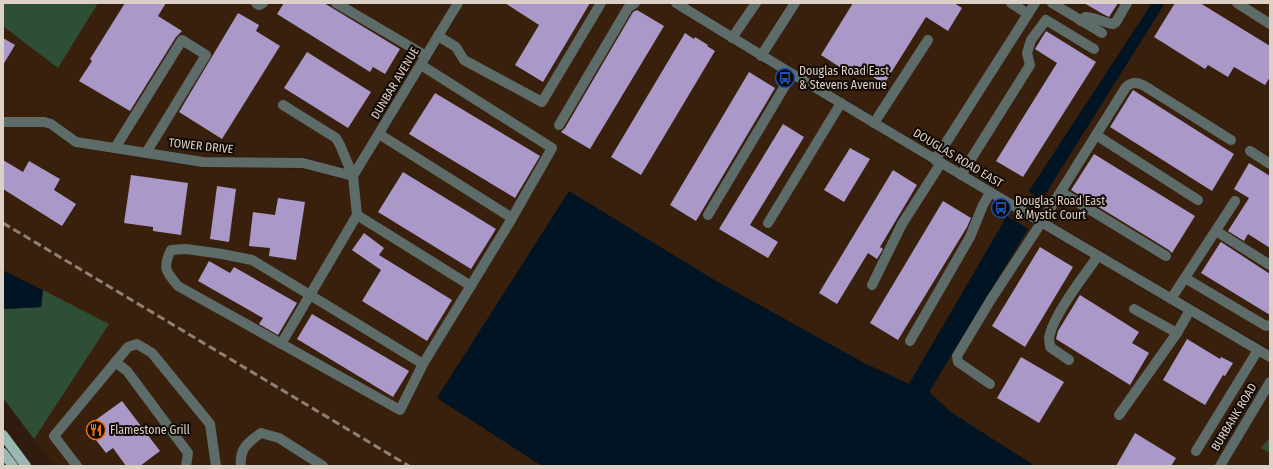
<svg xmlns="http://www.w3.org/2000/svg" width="1273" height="469" font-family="'Fira Sans Condensed',sans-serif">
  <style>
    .built { fill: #38200d }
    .green { fill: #2e4f35 }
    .water { fill: #011424 }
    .building { fill: #aa98c8 }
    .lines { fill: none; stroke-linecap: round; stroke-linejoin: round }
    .minor { stroke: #5e6c69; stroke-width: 10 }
    .major { stroke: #9bb7b1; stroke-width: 10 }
    .rail { stroke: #8f7f74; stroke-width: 3; stroke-dasharray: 8 4; stroke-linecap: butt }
    .labels { text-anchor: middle; stroke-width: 4; stroke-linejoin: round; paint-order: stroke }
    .poi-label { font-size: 12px; fill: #ddd0c7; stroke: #110904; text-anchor: start }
    .street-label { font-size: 12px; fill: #ddd0c7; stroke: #110904 }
  </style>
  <rect width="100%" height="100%" fill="#2f1c0e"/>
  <g class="built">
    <polygon points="98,3 452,3 351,169 304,157 204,156 79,137 50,116 43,126 75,148 201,168 302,169 357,183 358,178 465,3 665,3 763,64 1022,218 1270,364 1270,371 1213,466 1035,466 952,413 929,392 1028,229 1007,216 909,384 864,363 716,281 569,192 437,397 542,466 54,466 34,439 108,324 3,270 3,26 58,67"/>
    <polygon points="688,3 788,3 760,48"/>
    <polygon points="801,3 1152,3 1029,191 1041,201 1165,3 1270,3 1270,349 1028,208 769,53"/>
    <polygon points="1270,392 1270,437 1261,448 1270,453 1270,466 1226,466"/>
  </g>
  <g class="green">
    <polygon points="3,3 98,3 58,68 3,26"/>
    <polygon points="43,290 109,324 34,439 3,398 3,309 41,307"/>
    <polygon points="1270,437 1270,453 1261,448"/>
  </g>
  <g class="water">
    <polygon points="1152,3 1165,3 1041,201 1029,191"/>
    <polygon points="569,191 716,281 864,363 909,384 1007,216 1028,229 929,392 952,413 1035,466 542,466 437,398"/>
    <polygon points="3,270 43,290 41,307 3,309"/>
  </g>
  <g class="building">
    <polygon points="125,3 166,3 158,16 182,31 176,37 130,111 79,81 92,61 90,59"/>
    <polygon points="284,3 324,3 400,49 385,74 373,67 370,72 277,14"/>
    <polygon points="505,3 590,3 543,82 515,65 539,25"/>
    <polygon points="853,3 954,3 962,8 948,31 926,17 884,84 854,65 849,73 821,55"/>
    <polygon points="1084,3 1118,3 1109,17 1103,14"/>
    <polygon points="1175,3 1200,3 1270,46 1270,77 1265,85 1234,67 1228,77 1208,65 1205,69 1154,37"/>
    <polygon points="637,10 664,26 590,149 561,132 565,128 633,12"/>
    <polygon points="238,13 259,25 256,31 280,46 222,139 179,112"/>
    <polygon points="1046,31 1096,62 1023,177 996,161 1057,63 1035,49"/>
    <polygon points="685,33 694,39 695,37 708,45 707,46 715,51 641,175 611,157"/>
    <polygon points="3,38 15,45 3,65"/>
    <polygon points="307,52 371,92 348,128 284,88"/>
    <polygon points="749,72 775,88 696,221 670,205"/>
    <polygon points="1133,90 1234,154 1212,191 1110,127"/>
    <polygon points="435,93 540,156 515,198 409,134"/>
    <polygon points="783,124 804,137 750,225 778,242 768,258 719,229"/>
    <polygon points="850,148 870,159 844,202 824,190"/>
    <polygon points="1094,154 1195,216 1172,253 1169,250 1071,190"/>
    <polygon points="3,160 23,172 29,161 60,179 54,190 76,204 62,226 3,189"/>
    <polygon points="1249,163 1270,176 1270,248 1248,234 1244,241 1228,231 1249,198 1234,189"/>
    <polygon points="893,170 917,185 880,247 883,249 877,259 868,253 837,304 819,293"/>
    <polygon points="403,172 496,229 471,269 378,212"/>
    <polygon points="131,175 188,183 181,235 153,231 153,227 124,223"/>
    <polygon points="217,186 236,189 229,242 210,239"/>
    <polygon points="278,198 305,202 296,260 269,256 270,248 249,246 253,212 275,215"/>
    <polygon points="943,201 971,218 967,227 898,340 870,323"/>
    <polygon points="364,233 384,248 379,255 452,300 427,341 362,301 381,270 352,250"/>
    <polygon points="1221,242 1270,274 1270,315 1201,273 1220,243"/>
    <polygon points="1040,247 1073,267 1025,347 992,326"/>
    <polygon points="209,261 230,273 234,267 297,303 278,335 259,324 263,318 198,281"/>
    <polygon points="1080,295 1139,332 1132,343 1149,353 1130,385 1056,339 1058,331"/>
    <polygon points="312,314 409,371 393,397 297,339"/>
    <polygon points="1187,339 1220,359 1221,357 1233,363 1225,376 1223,375 1205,405 1163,380"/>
    <polygon points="1021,357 1064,382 1039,423 997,398"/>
    <polygon points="122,401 160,451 140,466 126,466 113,448 106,453 86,427"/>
    <polygon points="1135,433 1176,458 1171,466 1116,466"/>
  </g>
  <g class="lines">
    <g class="minor">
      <polyline points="256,3 259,5 263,3"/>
      <polyline points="336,3 426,56"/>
      <path d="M676,3C872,124 1072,240 1270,357"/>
      <polyline points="1011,3 1028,14"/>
      <polyline points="1052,3 1102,33"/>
      <polyline points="1237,3 1270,24"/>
      <path d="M1081,21L1085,17C1092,16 1104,23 1113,24L1116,22L1127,3"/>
      <polyline points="438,36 456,47 464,60 542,102 601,3"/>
      <polyline points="732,38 756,3"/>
      <polyline points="761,56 795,3"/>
      <polyline points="421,65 552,148 512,218 511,220 423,364 310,295 357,215 471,286"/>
      <polyline points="283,105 336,138 340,145 353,176 357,215"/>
      <polyline points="3,122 44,122 51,124 76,142 115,148 203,162 303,163 353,176"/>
      <polyline points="874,123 928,40"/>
      <polyline points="559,125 628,8 635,3"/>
      <polyline points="379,134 512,218"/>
      <polyline points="1096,135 1198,200"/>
      <polyline points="115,148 182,40 206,55 146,153"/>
      <polyline points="1250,151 1270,164"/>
      <polyline points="935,160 1035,3"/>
      <polyline points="961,175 1030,65 1027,53 1031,40 1046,20 1094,49"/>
      <polyline points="353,176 458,3"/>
      <polyline points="1061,192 1166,256"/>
      <polyline points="708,215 792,74"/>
      <polyline points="768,223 841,103"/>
      <polyline points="1216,231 1270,265"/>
      <polyline points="1185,278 1266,326 1270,325"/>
      <polyline points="872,285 902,224 941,163"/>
      <polyline points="1171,299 1235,201"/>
      <polyline points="1134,309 1177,333"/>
      <polyline points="910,341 970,237 983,205 990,193"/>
      <path d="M281,344L310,295L252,260L222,254L186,249L171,250C162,268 166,272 178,286L400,410L423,364"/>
      <path d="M1069,360L1050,347C1050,344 1049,341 1049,338C1053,315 1084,276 1098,256"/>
      <polyline points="115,362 127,371 188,453 186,466"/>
      <path d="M990,384L958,362L957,356L990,301L1041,223L1126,87C1132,82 1136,82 1143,85L1231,140"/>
      <polyline points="1119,415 1177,333 1190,310"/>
      <polyline points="1196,451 1258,350"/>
      <polyline points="77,466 54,436 128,347 137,344 152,353 210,424 216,466"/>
      <path d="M241,466C239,449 248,442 261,433L279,438L323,466"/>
      <polyline points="1220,466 1270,382"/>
    </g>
    <g class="major">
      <polyline points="3,435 26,466"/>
      <polyline points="3,453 13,466"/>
    </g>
    <polyline class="rail" points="3,223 409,466"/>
  </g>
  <defs>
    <g id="bus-ring" transform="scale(1)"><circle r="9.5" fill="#110904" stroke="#1a4fb4" stroke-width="1.5"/><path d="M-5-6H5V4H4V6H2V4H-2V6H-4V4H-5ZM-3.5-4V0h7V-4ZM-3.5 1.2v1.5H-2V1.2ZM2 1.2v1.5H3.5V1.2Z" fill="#1a4fb4"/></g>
    <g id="restaurant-ring" transform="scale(1)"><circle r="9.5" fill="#110904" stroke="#e8710a" stroke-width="1.5"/><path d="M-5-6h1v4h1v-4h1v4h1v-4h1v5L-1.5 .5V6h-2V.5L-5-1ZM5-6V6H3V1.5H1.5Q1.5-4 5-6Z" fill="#e8710a"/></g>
  </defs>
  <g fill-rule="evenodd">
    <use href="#bus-ring" x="785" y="78"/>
    <use href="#bus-ring" x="1001" y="208"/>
    <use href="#restaurant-ring" x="96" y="430"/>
  </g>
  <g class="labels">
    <g class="poi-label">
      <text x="799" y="75">Douglas Road East<tspan x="799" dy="14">&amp; Stevens Avenue</tspan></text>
      <text x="1015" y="205">Douglas Road East<tspan x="1015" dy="14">&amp; Mystic Court</tspan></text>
      <text x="110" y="434">Flamestone Grill</text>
    </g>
    <g class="street-label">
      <text transform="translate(395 83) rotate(-59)" y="4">DUNBAR AVENUE</text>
      <text transform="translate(201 146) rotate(6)" y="4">TOWER DRIVE</text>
      <text transform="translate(958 158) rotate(31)" y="4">DOUGLAS ROAD EAST</text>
      <text transform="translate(1234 417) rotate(-59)" y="4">BURBANK ROAD</text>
    </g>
  </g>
  <rect width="1273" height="469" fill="none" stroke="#ddd0c7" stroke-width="8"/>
</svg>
